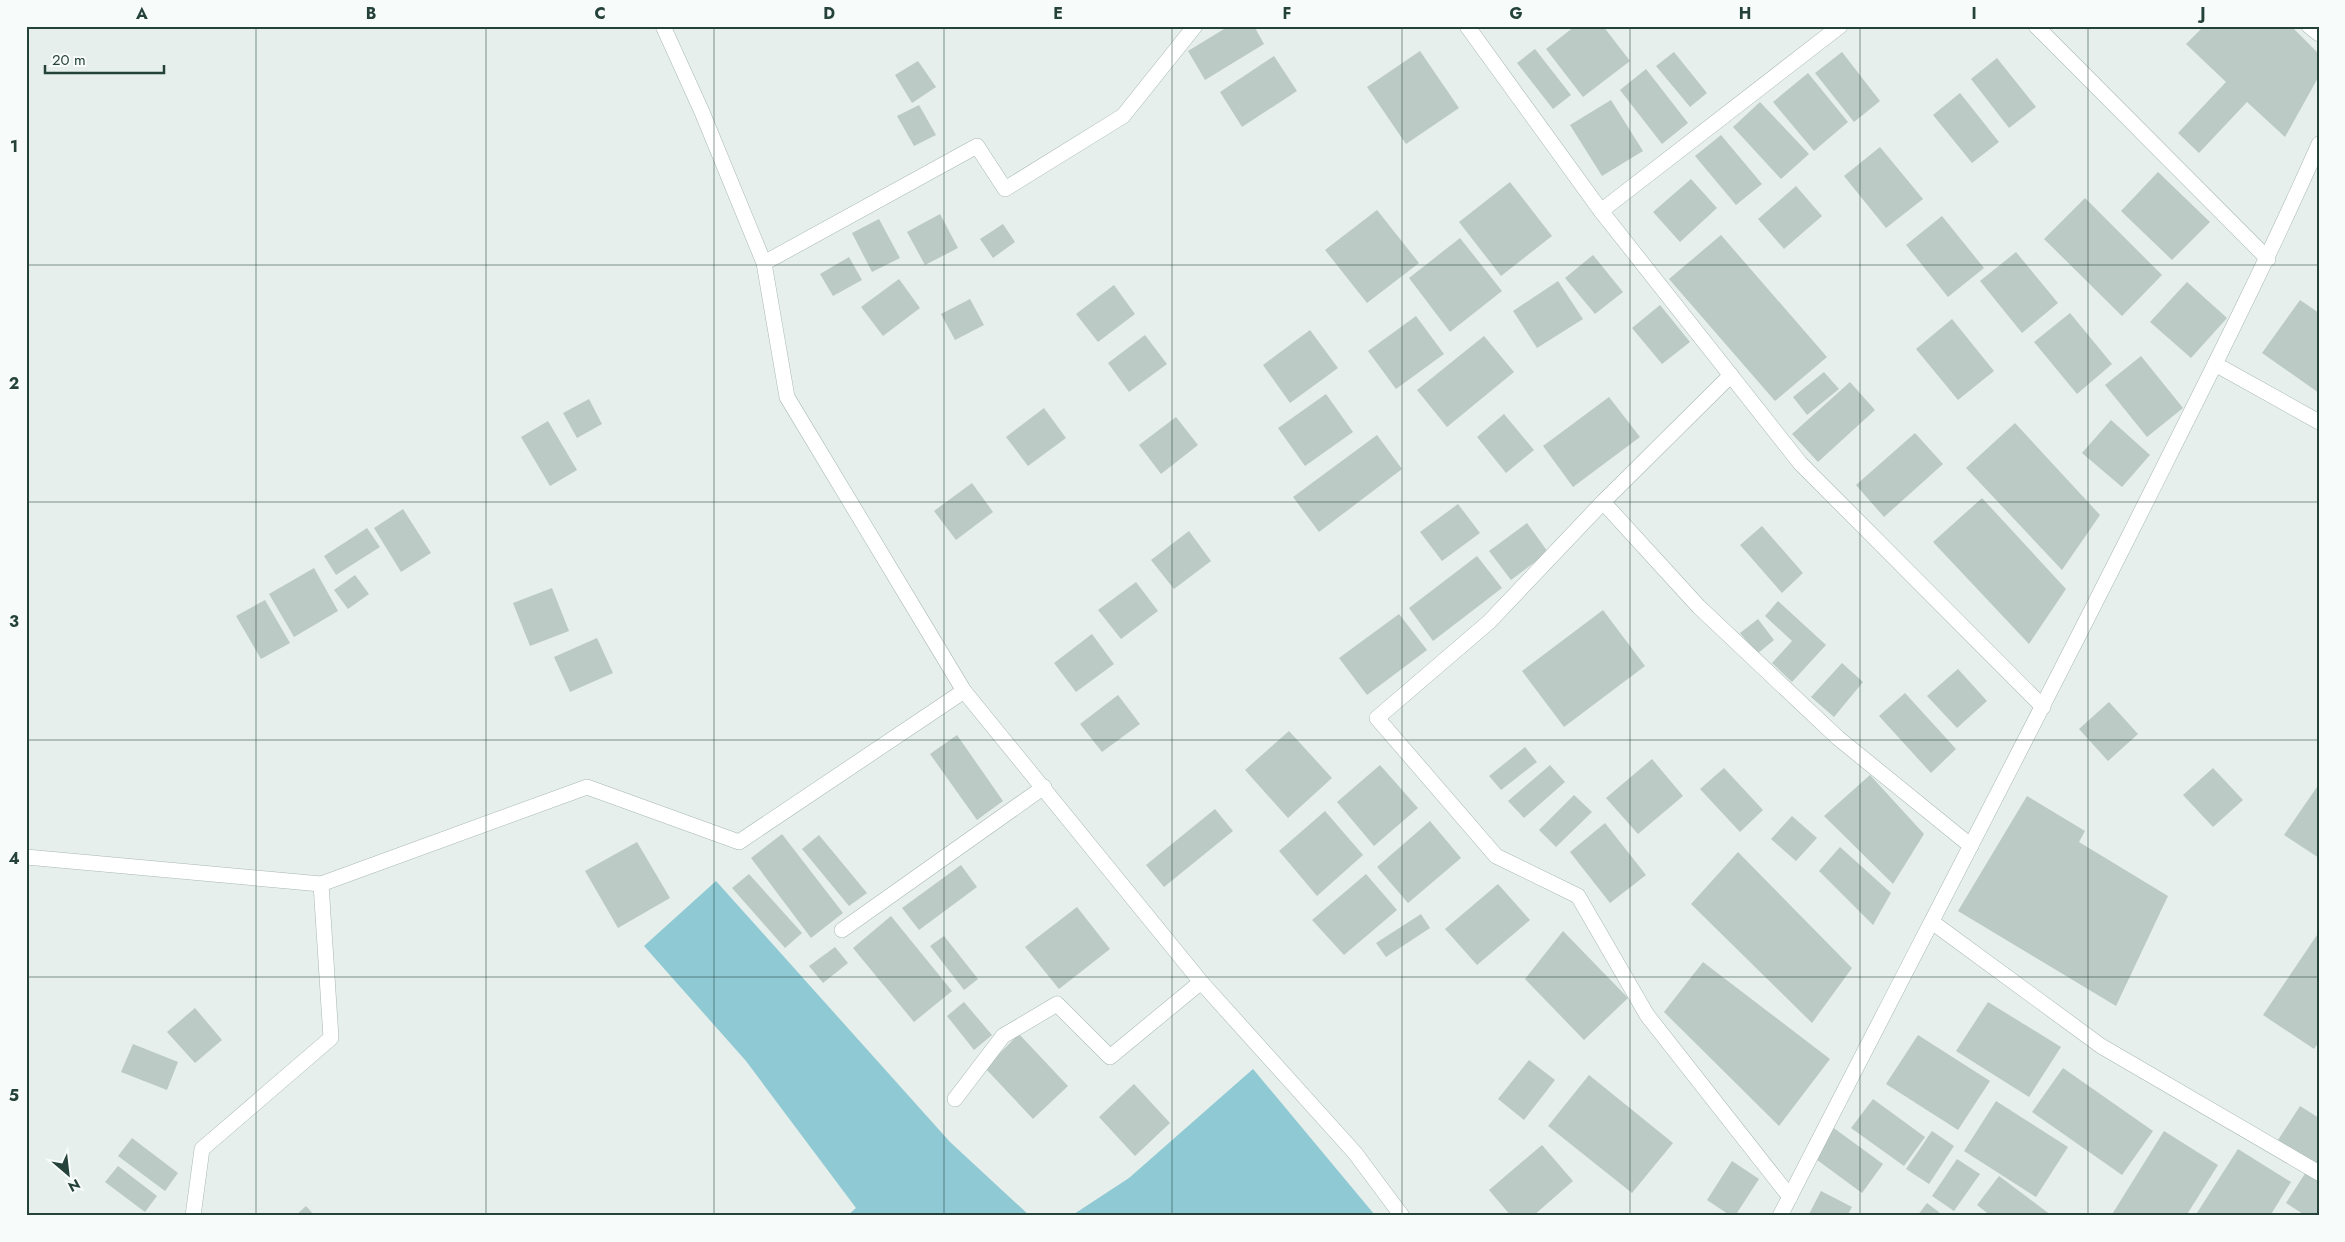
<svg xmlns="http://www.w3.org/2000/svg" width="2345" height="1242" font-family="Jost,sans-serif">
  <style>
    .water { fill: #8ec9d4 }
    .building { fill: #bbcac4 }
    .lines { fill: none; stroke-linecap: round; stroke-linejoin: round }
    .minor-casing { stroke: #a8b8b2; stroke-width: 16 }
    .minor { stroke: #fff; stroke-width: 15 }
    .grid { fill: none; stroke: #24423a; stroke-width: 1; stroke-opacity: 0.55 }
    .neatline { fill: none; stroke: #24423a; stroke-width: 2 }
    .grid-label { font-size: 16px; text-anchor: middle; font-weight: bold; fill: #24423a }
  </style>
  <rect width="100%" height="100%" fill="#e6efeb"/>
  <g class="water">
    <polygon points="716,881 950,1142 1030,1216 847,1216 856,1208 746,1061 644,946"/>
    <polygon points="1253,1069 1374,1214 1372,1216 1071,1216 1129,1178"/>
  </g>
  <g class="building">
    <polygon points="1229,26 1254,26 1264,44 1205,80 1188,51"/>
    <polygon points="1575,26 1603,26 1630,61 1583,97 1546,49"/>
    <polygon points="2204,26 2291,26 2319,54 2319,76 2285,137 2247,102 2199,153 2178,133 2226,82 2186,44"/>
    <polygon points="1535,49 1571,95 1553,109 1517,63"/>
    <polygon points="1420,51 1459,108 1406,144 1367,87"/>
    <polygon points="1674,52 1707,93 1690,107 1656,66"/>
    <polygon points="1842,52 1880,101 1854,122 1815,73"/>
    <polygon points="1274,56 1297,91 1242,127 1220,92"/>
    <polygon points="1997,58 2036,107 2009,128 1971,79"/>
    <polygon points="918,61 936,87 912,103 895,75"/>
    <polygon points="1646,69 1688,123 1662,144 1620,90"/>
    <polygon points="1808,73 1848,122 1814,151 1773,102"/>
    <polygon points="1960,93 1999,142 1972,163 1933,115"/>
    <polygon points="1611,100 1643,151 1602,176 1570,125"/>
    <polygon points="1760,102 1809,154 1781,179 1733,127"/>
    <polygon points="919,105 936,135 914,146 897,116"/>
    <polygon points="1721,135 1762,184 1736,205 1695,156"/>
    <polygon points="1880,147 1923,199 1886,228 1844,176"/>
    <polygon points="2158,172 2210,222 2172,260 2121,211"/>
    <polygon points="1691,179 1717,208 1680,242 1653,212"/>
    <polygon points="1510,182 1552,236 1501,276 1459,222"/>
    <polygon points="1796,186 1822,216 1784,249 1758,219"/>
    <polygon points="2085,198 2162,275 2122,316 2044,239"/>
    <polygon points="1377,210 1419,263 1367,303 1325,250"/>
    <polygon points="940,214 958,248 925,265 907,232"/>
    <polygon points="1942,216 1984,268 1948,297 1906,245"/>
    <polygon points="879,219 900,258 872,272 852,233"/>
    <polygon points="1003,224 1015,242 993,258 980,239"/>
    <polygon points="1721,235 1827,357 1775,401 1669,279"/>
    <polygon points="1460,238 1502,291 1450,332 1409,278"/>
    <polygon points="2016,252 2058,303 2022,333 1980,281"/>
    <polygon points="1593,255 1623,292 1595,314 1565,278"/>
    <polygon points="849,257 862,280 833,296 820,274"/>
    <polygon points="899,279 920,308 883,336 861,307"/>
    <polygon points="1558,281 1583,319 1537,348 1513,311"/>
    <polygon points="2187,282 2227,318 2191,358 2150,322"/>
    <polygon points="1114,285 1135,314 1098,342 1076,314"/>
    <polygon points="970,299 984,325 955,340 941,314"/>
    <polygon points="2300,300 2319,313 2319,393 2262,353"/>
    <polygon points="1660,305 1690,342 1662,364 1632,328"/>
    <polygon points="2070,313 2112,364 2077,394 2034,342"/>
    <polygon points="1416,316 1444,354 1396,389 1368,351"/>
    <polygon points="1952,319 1994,371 1958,400 1916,349"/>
    <polygon points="1310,330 1338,368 1290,403 1263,365"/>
    <polygon points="1145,335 1167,364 1129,392 1108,363"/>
    <polygon points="1484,336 1514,372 1447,427 1417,390"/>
    <polygon points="2141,356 2183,408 2147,437 2105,385"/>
    <polygon points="1824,372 1839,389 1807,415 1793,397"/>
    <polygon points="1850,382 1875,410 1818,462 1792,434"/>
    <polygon points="1326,394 1353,432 1305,466 1278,428"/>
    <polygon points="1609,397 1640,437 1573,487 1543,446"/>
    <polygon points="589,399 602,424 577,438 563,413"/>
    <polygon points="1044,408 1066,438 1028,466 1006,437"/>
    <polygon points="1504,414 1534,450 1506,473 1477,437"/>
    <polygon points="1176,417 1198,445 1161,474 1139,445"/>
    <polygon points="2111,420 2150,455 2122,487 2082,453"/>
    <polygon points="548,421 577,470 550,486 521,437"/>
    <polygon points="2015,423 2100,515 2062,570 1966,468"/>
    <polygon points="1915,433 1943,464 1884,517 1856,485"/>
    <polygon points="1377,435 1402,469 1319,532 1293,497"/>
    <polygon points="972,483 993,512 956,540 934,511"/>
    <polygon points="1982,498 2066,589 2029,644 1933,542"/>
    <polygon points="1458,504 1480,533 1442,561 1420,532"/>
    <polygon points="403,509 431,553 401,572 374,528"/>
    <polygon points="1527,523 1548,552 1511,580 1489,551"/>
    <polygon points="1762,526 1803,573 1782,593 1740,545"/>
    <polygon points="367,528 380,547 336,575 324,556"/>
    <polygon points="1189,531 1211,561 1174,589 1151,560"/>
    <polygon points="1477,556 1502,588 1433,641 1409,608"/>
    <polygon points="314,568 338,611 294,637 269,594"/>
    <polygon points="355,575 369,594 348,609 334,590"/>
    <polygon points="1136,582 1158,611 1121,639 1098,610"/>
    <polygon points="552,588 569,631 530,646 513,603"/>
    <polygon points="265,600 290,643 261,659 236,616"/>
    <polygon points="1778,601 1826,645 1792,682 1772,663 1792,641 1765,616"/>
    <polygon points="1603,610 1645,666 1564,727 1522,671"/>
    <polygon points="1399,614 1427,650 1367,695 1339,658"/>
    <polygon points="1758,619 1774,640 1757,654 1740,633"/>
    <polygon points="1092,634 1114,664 1076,692 1054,663"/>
    <polygon points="597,638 613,673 570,692 554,657"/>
    <polygon points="1842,663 1863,682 1834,717 1811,697"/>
    <polygon points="1958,669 1987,701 1957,728 1927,696"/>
    <polygon points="1905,693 1956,749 1931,773 1879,716"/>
    <polygon points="1118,695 1140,724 1102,752 1080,724"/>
    <polygon points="2109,702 2138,734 2108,761 2079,729"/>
    <polygon points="1289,731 1332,778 1288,818 1245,770"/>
    <polygon points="957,735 1003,801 977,820 930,754"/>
    <polygon points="1525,747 1537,762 1501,790 1489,776"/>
    <polygon points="1652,759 1683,796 1638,834 1606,798"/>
    <polygon points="1380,765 1418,808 1374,846 1337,802"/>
    <polygon points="1550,765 1565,782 1524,818 1508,801"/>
    <polygon points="1724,768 1763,810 1740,832 1700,789"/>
    <polygon points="2213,768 2243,800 2213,827 2183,795"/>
    <polygon points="1870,775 1924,834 1893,884 1824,816"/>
    <polygon points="2319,784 2319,858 2284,835"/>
    <polygon points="1574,795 1592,812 1556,847 1539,830"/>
    <polygon points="2027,796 2085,831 2079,842 2168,896 2116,1006 1958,911"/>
    <polygon points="1215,809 1233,831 1164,887 1146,865"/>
    <polygon points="1325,811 1363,855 1317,896 1279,851"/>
    <polygon points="1792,816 1817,838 1796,861 1771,839"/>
    <polygon points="1430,821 1461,858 1408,903 1377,867"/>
    <polygon points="1605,823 1646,875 1610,903 1570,852"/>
    <polygon points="782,834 843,913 811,938 751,858"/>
    <polygon points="819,835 867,893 849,906 802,849"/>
    <polygon points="637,842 670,898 618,928 585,871"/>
    <polygon points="1840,847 1891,893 1873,925 1819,871"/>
    <polygon points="1738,852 1852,968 1812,1023 1691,904"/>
    <polygon points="961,865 977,887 919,930 902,908"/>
    <polygon points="749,874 802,933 785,948 732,888"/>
    <polygon points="1366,874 1397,910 1344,955 1312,920"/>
    <polygon points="1498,884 1530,920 1477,965 1445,929"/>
    <polygon points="1077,907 1110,949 1059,989 1025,947"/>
    <polygon points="1421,914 1430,928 1386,957 1376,943"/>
    <polygon points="891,916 952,991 914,1022 853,948"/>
    <polygon points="1563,931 1628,998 1584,1040 1525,979"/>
    <polygon points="2319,932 2319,1042 2314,1049 2263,1015"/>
    <polygon points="944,936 978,979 964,990 930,946"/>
    <polygon points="835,947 848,963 823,983 809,966"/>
    <polygon points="1703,962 1830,1059 1779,1126 1664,1012"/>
    <polygon points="964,1002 992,1035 974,1050 947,1016"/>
    <polygon points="1988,1002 2061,1047 2029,1097 1956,1051"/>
    <polygon points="195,1008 222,1040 195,1063 167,1032"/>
    <polygon points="1019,1034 1068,1086 1033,1119 985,1068"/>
    <polygon points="1918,1035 1990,1081 1958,1130 1886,1084"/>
    <polygon points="133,1044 178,1062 167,1090 121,1072"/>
    <polygon points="1529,1060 1555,1080 1524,1120 1498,1099"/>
    <polygon points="2063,1068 2153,1131 2122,1175 2032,1112"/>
    <polygon points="1589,1075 1673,1143 1632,1193 1548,1126"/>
    <polygon points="1134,1084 1170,1123 1135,1156 1099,1117"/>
    <polygon points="1873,1099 1925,1137 1904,1166 1851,1128"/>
    <polygon points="1996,1101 2068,1147 2036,1197 1964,1151"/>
    <polygon points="2300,1106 2319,1118 2319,1166 2278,1140"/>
    <polygon points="1831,1126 1883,1164 1862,1193 1809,1154"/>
    <polygon points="1932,1131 1954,1146 1929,1184 1906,1169"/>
    <polygon points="2164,1131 2218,1165 2186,1216 2111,1216"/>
    <polygon points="132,1138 178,1173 165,1191 118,1156"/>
    <polygon points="1542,1145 1573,1181 1533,1216 1511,1216 1489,1190"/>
    <polygon points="2238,1149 2291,1182 2270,1216 2195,1216"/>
    <polygon points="1957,1159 1980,1174 1954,1211 1932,1196"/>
    <polygon points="1732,1161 1759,1179 1735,1216 1731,1216 1707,1200"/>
    <polygon points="118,1166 157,1196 145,1212 105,1182"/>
    <polygon points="2308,1169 2319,1176 2319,1216 2306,1216 2286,1203"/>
    <polygon points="1999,1176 2051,1215 1991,1216 1977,1205"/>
    <polygon points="1821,1191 1852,1207 1847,1216 1808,1216"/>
    <polygon points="1927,1203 1944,1216 1917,1216"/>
    <polygon points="306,1206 315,1216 295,1216"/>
  </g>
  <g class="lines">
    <g class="minor-casing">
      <g id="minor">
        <polyline points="663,26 702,112 764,263 787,397 964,691 1201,982 1355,1153 1402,1216"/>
        <polyline points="1467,26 1601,211 1840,26"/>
        <polyline points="2036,26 2268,259"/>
        <polyline points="2309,26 2319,34"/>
        <polyline points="1601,211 1800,463 2043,707"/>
        <polyline points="764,263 977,146 1005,189 1123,116 1195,26"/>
        <polyline points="2215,364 2319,422"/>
        <polyline points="1731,375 1603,502 1699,607 1838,738 1971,846"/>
        <polyline points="1603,502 1489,622 1377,718 1496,856 1578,896 1647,1015 1790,1197"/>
        <polyline points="26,857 321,884 587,787 739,842 964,691"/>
        <polyline points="1932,922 2101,1046 2319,1173"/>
        <polyline points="842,930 1044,787"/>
        <polyline points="955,1099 1003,1036 1057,1004 1110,1057 1201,982"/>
        <polyline points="193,1216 202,1149 331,1038 321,884"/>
        <path d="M1780,1216C1898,985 2019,755 2135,524C2198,398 2262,273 2319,144"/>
      </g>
    </g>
    <use href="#minor" class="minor"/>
  </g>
  <path class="grid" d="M256,26V1216M486,26V1216M714,26V1216M944,26V1216M1172,26V1216M1402,26V1216M1630,26V1216M1860,26V1216M2088,26V1216M26,265H2319M26,502H2319M26,740H2319M26,977H2319"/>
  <rect width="2345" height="1242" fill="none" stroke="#f7fbf9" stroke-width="55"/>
  <g transform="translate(68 1174) rotate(152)" stroke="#f7fbf9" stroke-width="4" paint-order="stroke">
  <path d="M0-4L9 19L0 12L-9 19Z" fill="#24423a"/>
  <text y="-8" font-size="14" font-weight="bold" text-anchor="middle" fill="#24423a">N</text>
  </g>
  <path d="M45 65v8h119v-8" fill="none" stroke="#24423a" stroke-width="2.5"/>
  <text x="52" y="65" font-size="15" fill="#24423a" stroke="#f7fbf9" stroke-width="4" paint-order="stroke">20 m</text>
  <rect x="28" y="28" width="2290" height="1186" class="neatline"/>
  <g class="grid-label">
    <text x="142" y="19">A</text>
    <text x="371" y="19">B</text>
    <text x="600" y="19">C</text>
    <text x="829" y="19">D</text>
    <text x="1058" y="19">E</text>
    <text x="1287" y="19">F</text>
    <text x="1516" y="19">G</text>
    <text x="1745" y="19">H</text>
    <text x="1974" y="19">I</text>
    <text x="2203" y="19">J</text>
    <text x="14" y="152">1</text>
    <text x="14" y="389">2</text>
    <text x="14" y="627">3</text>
    <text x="14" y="864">4</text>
    <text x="14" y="1101">5</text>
  </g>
</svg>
